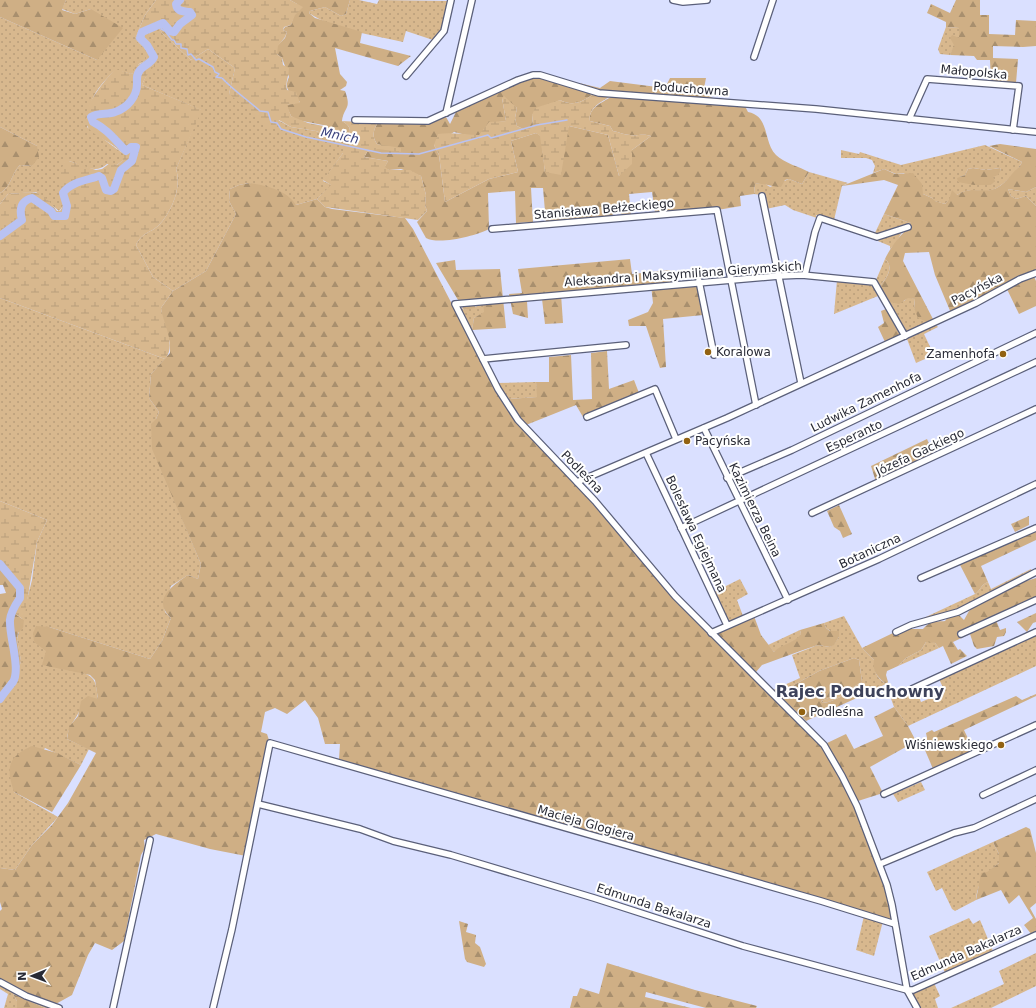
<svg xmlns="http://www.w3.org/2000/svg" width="1036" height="1008" font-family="'DejaVu Sans',sans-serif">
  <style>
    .grass { fill: url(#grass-dots); fill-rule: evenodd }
    .forest { fill: url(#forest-firs) }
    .wetland { fill: url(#wetland-marsh) }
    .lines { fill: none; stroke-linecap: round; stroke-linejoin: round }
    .stream { stroke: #b9c2f2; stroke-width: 1.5 }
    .river { stroke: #b9c2f2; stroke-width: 8 }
    .minor-casing { stroke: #5b607a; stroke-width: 8 }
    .minor { stroke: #fff; stroke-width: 5.5 }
    .poi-dot { fill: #926211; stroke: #fff; stroke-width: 1.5 }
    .labels { text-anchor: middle; stroke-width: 4; stroke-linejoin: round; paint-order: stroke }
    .street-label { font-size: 12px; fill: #282a35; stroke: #fff }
    .poi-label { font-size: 12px; fill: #282a35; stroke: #fff; text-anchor: start }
    .water-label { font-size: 13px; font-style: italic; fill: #3f4681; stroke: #fff }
    .district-label { font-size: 16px; font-weight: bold; fill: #3d425a; stroke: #fff }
  </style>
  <defs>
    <pattern id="grass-dots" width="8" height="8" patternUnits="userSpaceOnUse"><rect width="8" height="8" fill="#d8b88e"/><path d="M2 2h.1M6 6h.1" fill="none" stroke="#b99e7b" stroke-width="1.8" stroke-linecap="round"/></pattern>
    <pattern id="forest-firs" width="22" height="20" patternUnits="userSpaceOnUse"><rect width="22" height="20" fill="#cfaf85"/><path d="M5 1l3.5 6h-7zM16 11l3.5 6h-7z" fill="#a88f6e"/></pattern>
    <pattern id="wetland-marsh" width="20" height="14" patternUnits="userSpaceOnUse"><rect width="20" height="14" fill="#d8b88e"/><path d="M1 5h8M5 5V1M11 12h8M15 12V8" fill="none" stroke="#b99e7b"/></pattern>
  </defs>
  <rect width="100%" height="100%" fill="#dae0ff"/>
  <g class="grass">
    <path d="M66,0H156L145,15L135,39L146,50V60L139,64L132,74L115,70C93,93 91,95 87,127L125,155L122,161L117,165L107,164C96,175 81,165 69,161H65L63,206L59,211L36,192L8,194L0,204V193C12,186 11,174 20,165L32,166L37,146L0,127V17L97,60L91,9L75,14L62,9Z"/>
    <path d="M350,0H359L377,4L379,0L448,1L441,31L433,40L406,31L403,42C374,35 333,30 309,13L310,11L325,7L341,16L346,14Z"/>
    <path d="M158,26L162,33L191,60L208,49L235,68L229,94L291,127L316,131L343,141V153L323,181L332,185L317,199L296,205L249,183L239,185L230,189L229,201L236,214L206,271L173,291L153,277L136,245C143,231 150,234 159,225C172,211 182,187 176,169L201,110L142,85C146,74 153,68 157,57L148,41L150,29Z"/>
    <polygon points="946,27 960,28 959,38 950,55 940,54 938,49"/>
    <path d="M985,145L1022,162C1017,172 1000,190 988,191C981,192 973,189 966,191C958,193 951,199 945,204L934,201L932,198L923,194L904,173L896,174L884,169L873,173L875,166L872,160L866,158H841V150L859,154L860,152L901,165ZM973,168L986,170L1000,168L1001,170L992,177L991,185L960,177L965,175L968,169Z"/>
    <polygon points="809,172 848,183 842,186 834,220 816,215 817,218 793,210 785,205 766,209 761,195 754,194 755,184 764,183 770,187 789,179 802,184"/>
    <polygon points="1036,187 1036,206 1026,196 1016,199 1011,196 1008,189 1026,192"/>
    <polygon points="884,214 911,223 911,224 896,230 874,235"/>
    <polygon points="902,232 896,243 890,249 890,246 873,239"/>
    <path d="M885,259C895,267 886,279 880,286L890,302L904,301L908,297L915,299L914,308L923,319L929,323L907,333L876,280Z"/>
    <path d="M837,280C852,281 871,278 879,294L878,296L834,314Z"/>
    <path d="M0,298L165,359L151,374L149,398L159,412L156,419L174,499L201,564L198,579L188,575L171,586L164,605L165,612L171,618L162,641L150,659L49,627L83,673C97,677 96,686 98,699L81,707C76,721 69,723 67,739L89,749L81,765L45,748L14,792L58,817L32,845L15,870L0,868V695L9,681L17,675L21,661L17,639L32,580L37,542L47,520L0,501Z"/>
    <polygon points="484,304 484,313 474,318 472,330 459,308 462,308 464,310"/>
    <polygon points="936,325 938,327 924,334 934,355 916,363 907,339"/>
    <polygon points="536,382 538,397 507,399 497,383"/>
    <path d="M1031,569L1032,572L1002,589L990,592L956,611L913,623L975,594C981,590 981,584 988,582L991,589Z"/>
    <polygon points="740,579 748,594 737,600 743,616 728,622 714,592"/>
    <path d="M844,616L862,648L874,660C874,672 876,677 886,684L859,697L858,692C846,691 835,702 823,703L821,701L848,690L862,682L859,660L854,658L819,671L778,694L773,690L800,678L792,655L818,645L830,647L834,644L839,637L826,628L824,623Z"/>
    <polygon points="800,630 801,634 799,638 774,652 768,645"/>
    <polygon points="1036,634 1036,666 908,726 894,707 890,696 894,694 904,694 916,689 921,702 945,692 939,679"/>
    <polygon points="930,641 935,643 939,648 898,666 906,658 921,650 926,642"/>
    <polygon points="921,782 925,790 898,802 893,794"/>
    <path d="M993,842L999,854V863C984,875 978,881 976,900L955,911L952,909L942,888L936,891L927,872Z"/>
    <polygon points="864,916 883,921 874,956 856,950"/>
    <polygon points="969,918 973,924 980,920 993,951 945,973 929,936"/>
    <polygon points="1036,953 1036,986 991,1008 951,1008 1004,984 999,971"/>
    <polygon points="934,983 940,996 935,999 938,1008 919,1008 912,995 913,992"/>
    <polygon points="0,985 52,1008 45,1008 13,994 17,1001 17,1008 4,1008 8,994 0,989"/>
  </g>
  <g class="forest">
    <polygon points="0,0 66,0 62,10 75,14 91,9 123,28 97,60 0,17"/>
    <path d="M290,0H350L346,14L341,16L325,7L310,11L309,13L315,18L362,32L360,43L411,56L398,66L335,48L340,74L347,82L346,86L340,90L345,91C352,110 344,106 342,121C350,126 351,128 349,137L343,139L323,125L297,120L291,116L286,105L300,102C291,94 283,90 289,77L282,58L277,54V46L285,38L287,32L283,30L285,27L291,25L297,4Z"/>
    <polygon points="956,0 980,0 980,15 989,15 989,34 1015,35 1016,20 1036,21 1036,46 1023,47 993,46 993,58 1018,59 1016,83 991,82 990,60 977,60 974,56 950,55 954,45 950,38 952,35 959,38 959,28 946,27 946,22 927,13 931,4 950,13"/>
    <path d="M534,77H540L590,92L592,95C581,103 572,106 560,100L532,115L533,125L531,129H523L517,126L515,118L517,108L502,98L506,121L492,123L480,135H466L454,132L434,145L439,155L445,202L489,179L518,172L511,141L536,133L541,136L545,172L569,126L608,135L619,176L632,150L651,136C643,133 638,136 630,135C625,135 619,132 613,131L610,126L590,121C588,108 601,103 611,97L579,83L600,88L610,81L665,88L670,78H706L703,93C721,101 724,107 745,106L748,112C770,116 763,142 776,155C784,163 800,167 809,172L802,184L789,179L785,180L781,187C771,187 765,183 755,184L754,194L740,196L741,206L688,215L687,209L655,212L652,192L629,194L631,215L625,216L615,210L612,216L546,223L543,188H531L533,222L516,223L515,191L488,193L489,229C476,236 439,245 426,238L417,222L427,211L425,205L426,195L421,176L401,169L389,170L384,168L388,161L364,157L367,152L384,146L377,144C372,137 373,131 377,124L429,123L446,117L450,124L456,112L497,91Z"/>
    <path d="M0,127L37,146L39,157L32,166L20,165C11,174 12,186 0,193Z"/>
    <path d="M1000,144L1036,149V187L1026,192L1008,189L1011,196L1016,199L1026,196L1036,206V271L1032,272L1036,281V306L1019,314L1005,285L951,313L935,275L929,252L905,253L903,261L934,321L929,323L918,318L914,308L915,299L908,298L899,304L890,302L880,286C886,279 895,267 885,259C890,248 901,233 911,226V223L884,214L898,185L884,180L842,186L884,169L895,174L913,173L922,184L923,194L932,198L935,201L945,204L949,200L952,190L957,195C977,181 989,204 1012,174C1016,169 1020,167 1022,162L989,146Z"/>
    <polygon points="973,168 986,170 1000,168 1001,170 998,175 993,177 995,181 991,185 974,185 958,182 957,178 965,175 968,169"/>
    <path d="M249,183C265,185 287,190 296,205L317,199L325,207L332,209L405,218L413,229L494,385L516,422L593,501L674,598L735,660L802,723L829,754L851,799L876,863L886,889L892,915L891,920L360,768L339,759L340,744H325L318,718L305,700L287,714L275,708L265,712L261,732L267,734L269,740L246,856L210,849L156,834L144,840L145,848L141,855L124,941L112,950L95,943L88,955L72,995L54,1005L26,995L0,980V911L2,909L0,902V868L15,870L32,845L52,825L68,803L96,753L67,739L69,727L78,716L81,701L88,696L98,699L95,680L90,675L42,665L46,651L34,642L33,633L36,626L49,627L150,659L162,641L171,618C151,600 173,585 188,575L198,579L201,564L152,449L151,424L156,419L159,412L149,398L151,374L170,353V343L162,317L161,308L173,291L206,271L236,214L229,201L230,189L239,185Z"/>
    <polygon points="630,259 632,274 670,270 672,286 697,284 703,315 663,319 666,367 660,368 646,326 629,326 628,320 648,312 653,303 651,285 561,294 563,323 545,324 542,299 527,301 528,318 513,314 509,294 522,293 518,269"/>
    <polygon points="455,260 456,270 500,269 506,328 472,330 474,318 484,312 483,301 475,302 475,308 464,310 436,263"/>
    <polygon points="886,309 900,335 885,342 878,327 884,323 881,311"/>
    <polygon points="607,351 609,389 634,380 639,393 583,417 576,405 526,425 507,399 537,397 536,382 549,382 549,357 571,355 573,400 592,399 591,353"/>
    <polygon points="927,439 934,455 876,482 871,466"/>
    <polygon points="839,505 852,534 843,538 840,531 834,527 827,511"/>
    <polygon points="1029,516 1029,525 1015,532 1011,524"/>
    <path d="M1036,530V540L981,566L988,582C981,584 981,590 975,594L959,563Z"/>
    <path d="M0,567C5,576 25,586 18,600C16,604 13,606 11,611L24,620L23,628L18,633L17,639L21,661L17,675L9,681L0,695V594L6,593L3,585H0Z"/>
    <path d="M1036,578V598L996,620L1000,630L1006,628V632L1004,636L997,637L994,646L977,649L974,646L970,634L953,642L958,650L960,649L967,656L951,664L943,646L939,648L935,643L926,642L921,650L906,658L898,666L887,671L886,675L888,682L886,684C877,677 872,671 874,660L862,648L893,633L897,634L908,629H923C931,620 935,622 945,621L949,616L958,614L964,620L969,611L979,603L980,598L985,594Z"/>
    <polygon points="1036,613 1036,622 1033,623 1027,632 1017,622"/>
    <path d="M754,616L761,635L774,652C781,644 795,643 801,634L800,630L824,623L826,628L830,631H839V637L834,645L830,647L818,645L803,650L762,665L756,672L717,634L719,631Z"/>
    <path d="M854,658L859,660L862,682L848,690L821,701L823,703C835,702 846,691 858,692L859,697L806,721L778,694L819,671Z"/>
    <polygon points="1036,694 1036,696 964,730 974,751 934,771 921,741 927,738 926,733 932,730 934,732 1016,696 1022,700"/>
    <polygon points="894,707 908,726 917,743 904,748 870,767 883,793 858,801 832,752 825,744 846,734 854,749 883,736 874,717"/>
    <path d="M32,746L57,753L81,765L52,812L14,792C6,768 7,757 32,746Z"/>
    <polygon points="1026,827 1030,829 1036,853 1036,903 1030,908 1036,919 1036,933 1032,935 1024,925 1033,918 1019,895 1009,904 1001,890 976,900 981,873 987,872 999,863 999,854 993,842"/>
    <polygon points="459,921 468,924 466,932 476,935 475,943 480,947 486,964 484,967 467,962 465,959"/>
    <polygon points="607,963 695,990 757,1006 756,1008 706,1008 646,992 645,997 691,1008 570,1008 573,996 577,996 580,988 599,994"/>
    <polygon points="13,994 45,1008 17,1008 17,1001"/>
  </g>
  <g class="wetland">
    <path d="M156,0H290L303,7L295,15L291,25L284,27L283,30L287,32L285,37L278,46L277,54L282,58L283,65L289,68C289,76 285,82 287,90L296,92L300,103L287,105L291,116L308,123L339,129L340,136L343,139L349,137C351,128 350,126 342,121L382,123L377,124C373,131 372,137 377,144L401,148V152L378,149L367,152L364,157L388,161L385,167L389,170H410L421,176L426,195L425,205L427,211L418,220L325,207L317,199L331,185L323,180L343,153V141L316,131L291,127L279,120L273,129L269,127L229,94L235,68L208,49L191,60L162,33L158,26L150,29C150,32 149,36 149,39C149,46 158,54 156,61C155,68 145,75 142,85L202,110L176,169C182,187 172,211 159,225C150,234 143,231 136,245L153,277L173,291L161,308C163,324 177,345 165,359L0,298V204L8,194C35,192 40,187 57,211H60L63,206C59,190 57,176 65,161H69L96,170L102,169L110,163L117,165L122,161L124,155C115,144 102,140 91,131C73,115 105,81 115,69L132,74L135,67L146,60V50L135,39L145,15Z"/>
    <path d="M592,95L611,96C601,102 588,108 590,121L610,126L613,131C619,132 625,135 630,135C638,136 643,133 651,136L632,150V164L619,176L608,135L569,126L561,175L545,172L540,136L536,133L511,141L518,172L489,179L445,202L439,155L434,145L438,134C453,132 465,135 479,135L489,122L506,121L502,98L504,96L517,108L515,118L517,126L523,129H530L533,125L532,115L535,108L560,100C572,106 581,103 592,95Z"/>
    <path d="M0,501L47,520L37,542L24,620L11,611C12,606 16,604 18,600C25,586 5,576 0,567Z"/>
  </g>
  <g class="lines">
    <path class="stream" d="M164,24L161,29L165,31L172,40H174L176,44H181V48L187,49L188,55L191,54L196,60L199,59L213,67L215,72L219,74L216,77L222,78C233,90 248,100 260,111L268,112L271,122L277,123L281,129L306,137L381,153L419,154L488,135L491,138L537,125L567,120"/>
    <g class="river">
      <path d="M0,236L22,220C19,209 21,201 32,198L51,211L54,216H65L67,206L63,193C70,182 88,180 99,176L102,178L106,190L111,191L114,189L121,170L132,161L136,147H131L126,151C115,140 107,129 93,122L91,117C98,112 108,115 115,112C127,108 137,97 137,84C137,78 136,75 140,70C145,64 151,64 154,57L147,45L140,38L142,32L163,23L170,31L174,32L180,24L192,15L190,12C183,11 177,12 176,4L180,0"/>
      <path d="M0,564L20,588V598C16,604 11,611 10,620C9,636 21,669 13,682C9,687 4,693 0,699"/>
    </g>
    <g class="minor-casing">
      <g id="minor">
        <polyline points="673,0 683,2 707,0"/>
        <polyline points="754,57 773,0"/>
        <polyline points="406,76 444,31 451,0"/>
        <polyline points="446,113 472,0"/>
        <polyline points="909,119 927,79 1019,86 1013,130"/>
        <polyline points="355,120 428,121 518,80 533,75 540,75 599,93 816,109 1036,132"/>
        <polyline points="762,196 801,383"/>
        <polyline points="492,229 717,210 756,405"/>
        <polyline points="805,275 815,232 820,218 877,237 908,227"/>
        <polyline points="699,281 714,355"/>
        <polyline points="905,336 874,282 802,275 779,276 455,304 498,389 518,420 595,501 675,596 824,745 842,776 857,806 887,885 892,905 907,990 917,1008"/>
        <polyline points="483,359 626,345"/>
        <polyline points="587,417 655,389 676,439"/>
        <polyline points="704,428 788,600"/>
        <polyline points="646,453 727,625"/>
        <polyline points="727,478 792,450 1036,333"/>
        <polyline points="577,482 727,418 976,303 1020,279 1036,273"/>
        <polyline points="812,513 1036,409"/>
        <polyline points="681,528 1036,362"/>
        <polyline points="921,578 1036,528"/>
        <polyline points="896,632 911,625 958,612 1036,572"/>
        <polyline points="711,633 879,559 1036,484"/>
        <polyline points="961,634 1036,600"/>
        <polyline points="912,689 1036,632"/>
        <polyline points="884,794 1036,725"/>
        <polyline points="983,795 1036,770"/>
        <polyline points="258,804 360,829 393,841 451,855 594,898 743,946 907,990 913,990 1036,935"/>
        <polyline points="880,864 954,833 974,828 1036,799"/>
        <polyline points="0,982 26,996 59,1008"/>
        <polyline points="113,1008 150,840"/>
        <polyline points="213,1008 232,929 270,743 821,901 895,924"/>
      </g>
    </g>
    <use href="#minor" class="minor"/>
  </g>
  <g class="poi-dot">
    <circle cx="708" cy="352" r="4"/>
    <circle cx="1003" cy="354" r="4"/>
    <circle cx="687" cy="441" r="4"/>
    <circle cx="802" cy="712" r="4"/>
    <circle cx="1001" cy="745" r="4"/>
  </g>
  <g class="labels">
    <g class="street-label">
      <text transform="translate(974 72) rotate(5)" y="4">Małopolska</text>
      <text transform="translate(691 89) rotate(4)" y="4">Poduchowna</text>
      <text transform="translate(604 209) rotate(-5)" y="4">Stanisława Bełżeckiego</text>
      <text transform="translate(683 274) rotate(-4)" y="4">Aleksandra i Maksymiliana Gierymskich</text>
      <text transform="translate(977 289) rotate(-27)" y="4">Pacyńska</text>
      <text transform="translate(866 402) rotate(-26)" y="4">Ludwika Zamenhofa</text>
      <text transform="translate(854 436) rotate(-25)" y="4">Esperanto</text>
      <text transform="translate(920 452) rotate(-25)" y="4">Józefa Gackiego</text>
      <text transform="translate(582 472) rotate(46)" y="4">Podleśna</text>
      <text transform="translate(755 510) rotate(64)" y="4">Kazimierza Beina</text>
      <text transform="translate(696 534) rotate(65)" y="4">Bolesława Egiejmana</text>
      <text transform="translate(870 551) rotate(-25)" y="4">Botaniczna</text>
      <text transform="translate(586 823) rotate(16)" y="4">Macieja Glogiera</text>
      <text transform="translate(654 906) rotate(18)" y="4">Edmunda Bakalarza</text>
      <text transform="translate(966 953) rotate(-24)" y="4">Edmunda Bakalarza</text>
    </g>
    <g class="poi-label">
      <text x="716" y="356">Koralowa</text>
      <text x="995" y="358" text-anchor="end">Zamenhofa</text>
      <text x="695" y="445">Pacyńska</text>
      <text x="810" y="716">Podleśna</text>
      <text x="993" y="749" text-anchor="end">Wiśniewskiego</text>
    </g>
    <g class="water-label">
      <text transform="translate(340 135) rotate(12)" y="5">Mnich</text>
    </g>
    <g class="district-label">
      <text x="860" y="697">Rajec Poduchowny</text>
    </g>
  </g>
  <g transform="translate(32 976) rotate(269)" stroke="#ffffff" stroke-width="3" paint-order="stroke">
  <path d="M0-3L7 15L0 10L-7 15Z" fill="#282a35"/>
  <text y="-6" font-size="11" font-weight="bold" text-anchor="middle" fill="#282a35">N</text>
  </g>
</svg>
